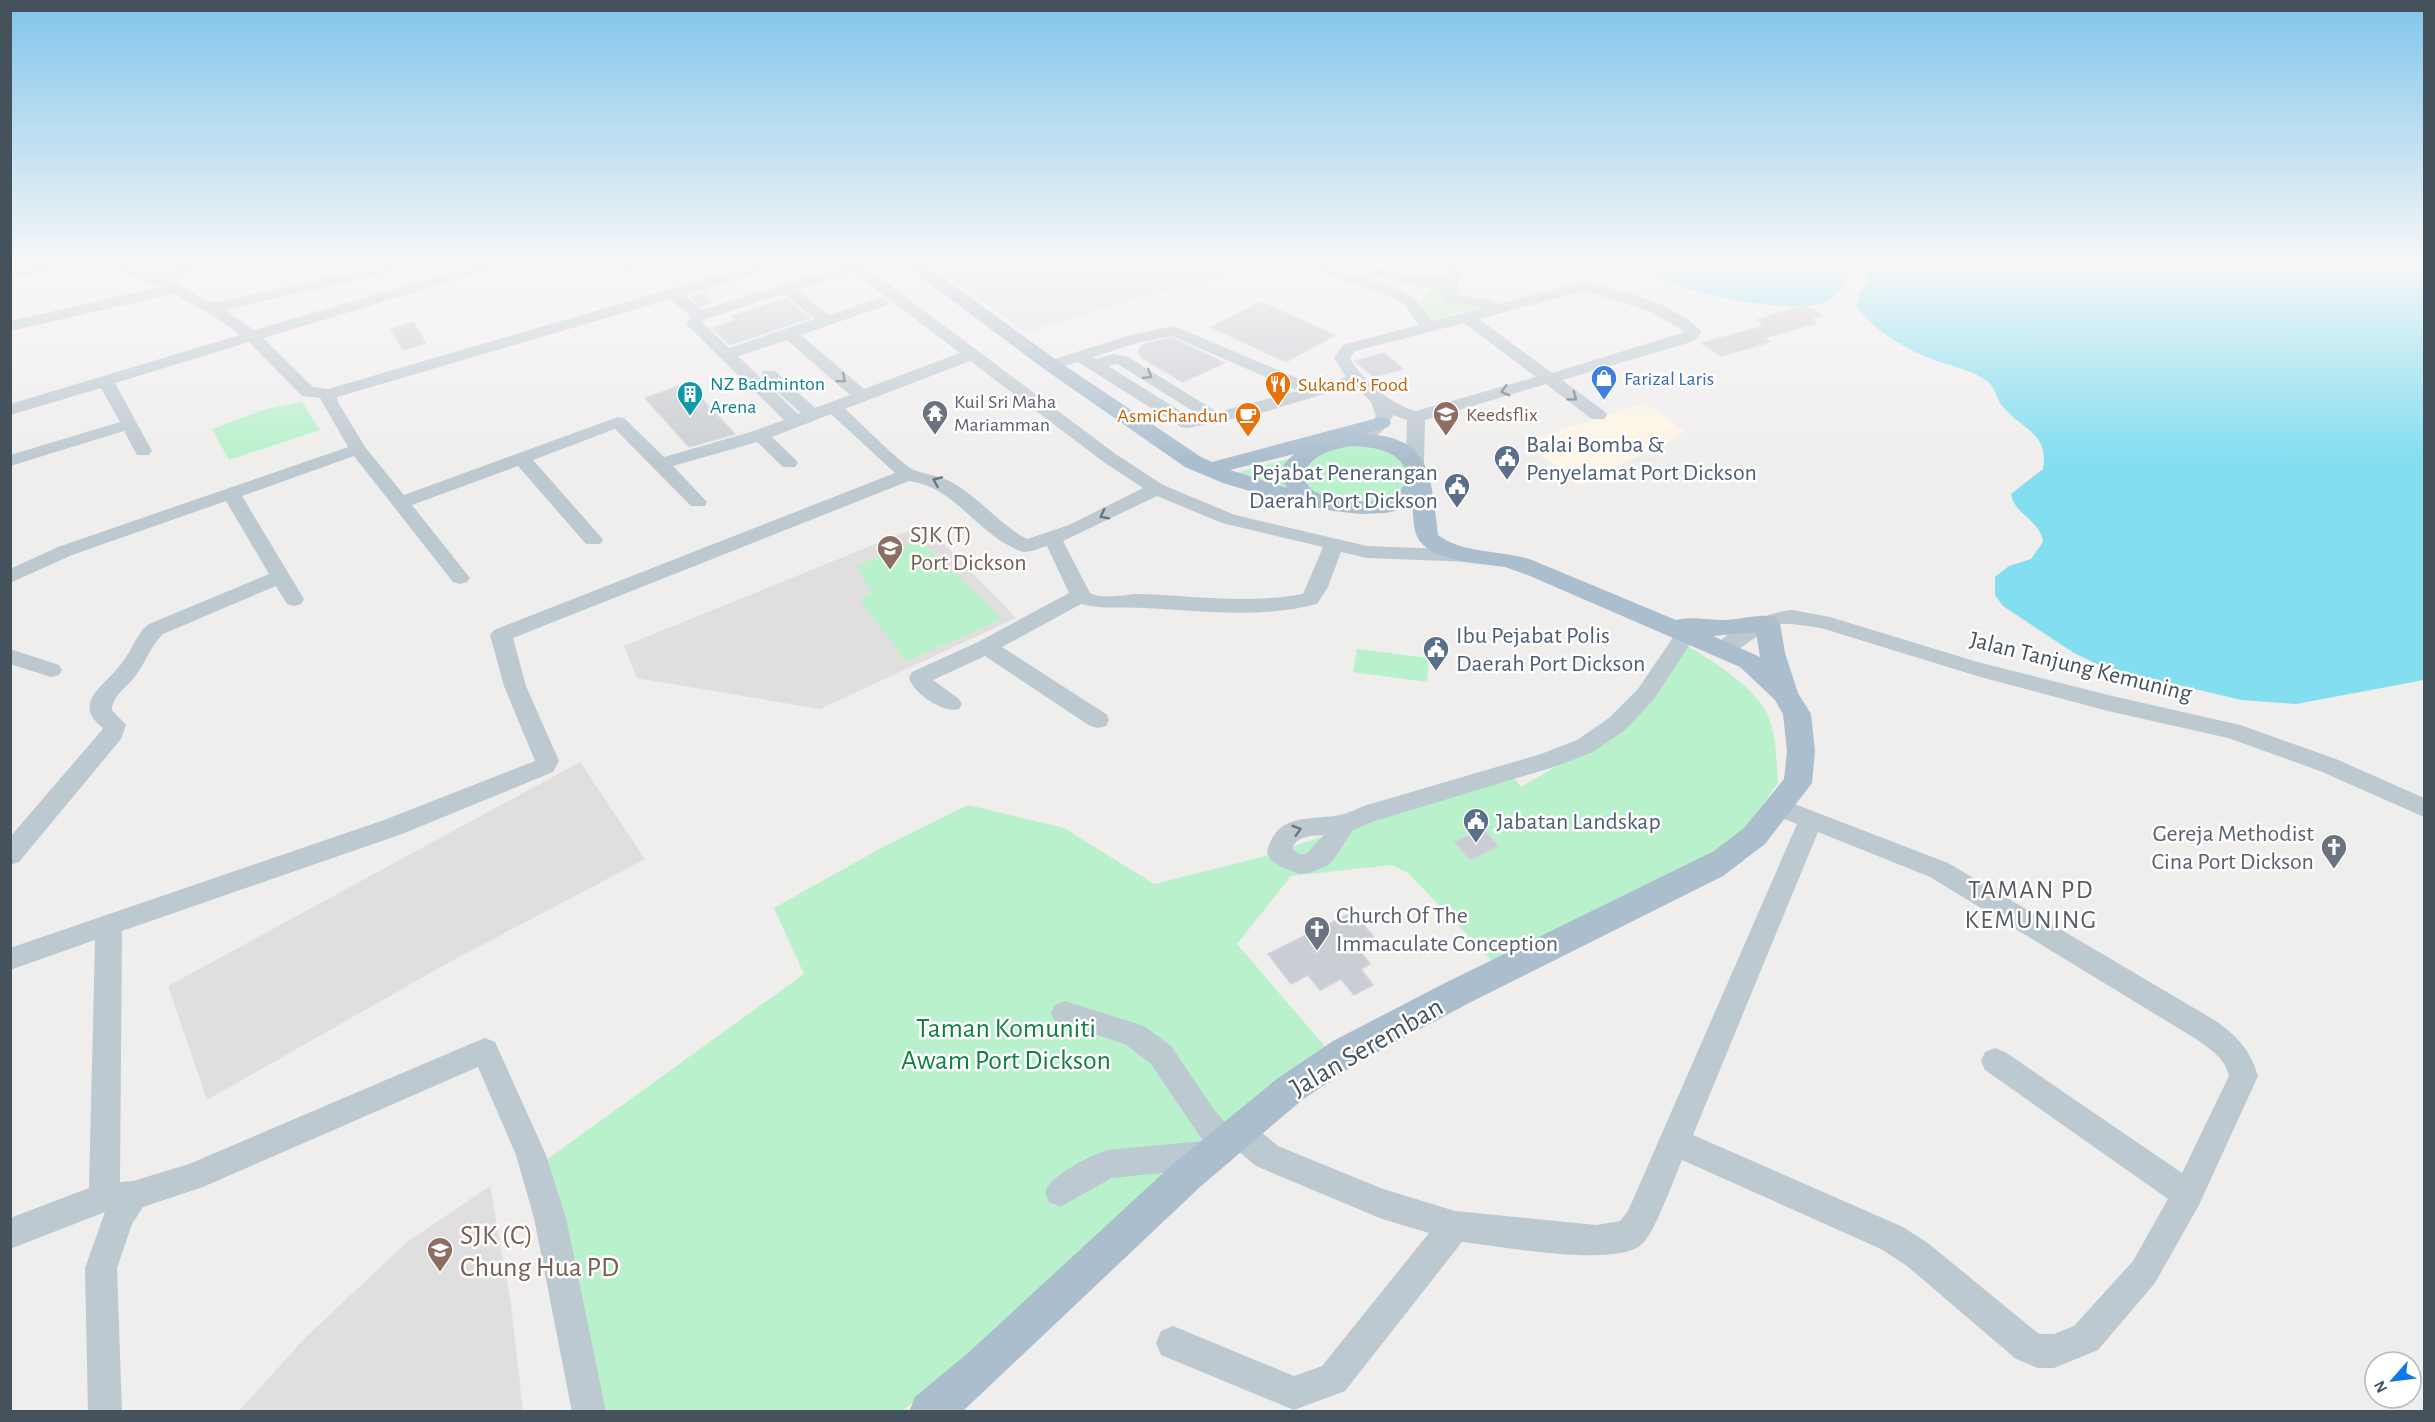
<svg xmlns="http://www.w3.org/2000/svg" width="2435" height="1422" font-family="'Alegreya Sans',sans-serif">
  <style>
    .commercial { fill: #fdf5e5 }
    .education { fill: #e1dedf }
    .green { fill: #b9f1cc }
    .water { fill: #83def0 }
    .building { fill: #cacdd3; stroke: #d1d4da; stroke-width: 1.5 }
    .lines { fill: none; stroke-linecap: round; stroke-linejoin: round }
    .minor { fill: #bdc9d1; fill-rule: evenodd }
    .major { fill: #abbece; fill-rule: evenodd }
    .oneway { stroke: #69767f }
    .labels { text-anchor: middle; stroke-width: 5; stroke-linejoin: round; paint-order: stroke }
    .far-shop-label { font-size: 20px; fill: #366cbe; stroke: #fff; text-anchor: start }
    .far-culture-label { font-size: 20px; fill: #0d838f; stroke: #fff; text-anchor: start }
    .far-food-label { font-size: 20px; fill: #c56008; stroke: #fff; text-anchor: start }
    .far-worship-label { font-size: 20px; fill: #5b616d; stroke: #fff; text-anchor: start }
    .far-education-label { font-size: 20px; fill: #785e54; stroke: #fff; text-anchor: start }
    .service-label { font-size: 24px; fill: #4e5e75; stroke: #fff; text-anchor: start }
    .education-label { font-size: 24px; fill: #785e54; stroke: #fff; text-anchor: start }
    .street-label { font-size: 24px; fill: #45525c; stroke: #fff }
    .worship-label { font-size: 24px; fill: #5b616d; stroke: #fff; text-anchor: end }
    .neighbourhood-label { font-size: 26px; letter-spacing: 1.5px; fill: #5a5e63; stroke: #fff }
    .near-park-label { font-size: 28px; fill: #128144; stroke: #fff }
    .near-street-label { font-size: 28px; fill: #45525c; stroke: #fff }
    .near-education-label { font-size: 28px; fill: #785e54; stroke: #fff; text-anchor: start }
  </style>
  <rect width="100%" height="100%" fill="#f0eded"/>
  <g class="commercial">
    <polygon points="1352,262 1442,262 1438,278 1427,281"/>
    <polygon points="1645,403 1684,430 1679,436 1579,485 1524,442"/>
  </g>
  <g class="education">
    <polygon points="927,262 1237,262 1248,271 1157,293 1026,332"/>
    <polygon points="925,524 1016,618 820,709 637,678 624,646"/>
    <polygon points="580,762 645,859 444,965 207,1100 168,986"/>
    <polygon points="490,1186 511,1304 523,1411 239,1411 305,1338 407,1242"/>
  </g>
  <g class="green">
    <polygon points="1443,283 1448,301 1460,306 1483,307 1431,320 1422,309 1420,302 1436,284"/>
    <polygon points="302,402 320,430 229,460 212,429 266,409"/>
    <path d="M1369,444L1399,456L1408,472L1407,486L1399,495L1382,503L1314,493L1301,481C1302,475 1304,468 1306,463C1316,444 1351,445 1369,444Z"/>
    <polygon points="1292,458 1283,480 1288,489 1236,473"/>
    <polygon points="919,540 1003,619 906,661 860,601 871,592 857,566"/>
    <path d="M1686,645C1711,660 1754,686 1767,714C1777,734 1776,762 1778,783L1750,822L1738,835L1697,865L1497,966L1408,873L1391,865L1291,876L1237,944L1328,1050L960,1365L902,1411H604L542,1163L804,974L774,908L881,848L968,805L1064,828L1154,884L1258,858L1511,774L1521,787L1610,735Z"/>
    <polygon points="1357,649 1429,658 1427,682 1353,672"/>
  </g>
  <g class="water">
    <path d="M1637,262H1851C1849,275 1840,293 1828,301C1803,316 1699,296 1673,283C1661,276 1650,268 1637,262Z"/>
    <path d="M1870,262H2424V680L2296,704L2241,700L2103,667L2074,653L2003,606L1995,595V577L2009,566L2031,559L2043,542C2041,521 2014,514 2011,494L2043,469C2049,433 2023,430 2004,408C1996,400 1996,388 1987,381C1974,371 1955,367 1940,362C1908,351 1878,334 1857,307C1857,290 1871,286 1870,262Z"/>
  </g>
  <g class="building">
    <polygon points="702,292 713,302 701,306 690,296"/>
    <polygon points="786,299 810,318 730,345 712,328 736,320 732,316"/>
    <polygon points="1261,302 1335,335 1286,362 1211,327"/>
    <polygon points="1805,305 1822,315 1812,319 1816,323 1764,338 1770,342 1721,356 1701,343 1764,326 1756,320"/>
    <polygon points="413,322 426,343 403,350 391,329"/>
    <polygon points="1172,338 1198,350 1224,363 1183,382 1142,358 1138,352 1141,346 1148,343"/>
    <polygon points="1384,353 1403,369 1374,377 1355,361"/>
    <polygon points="687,383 735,434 689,447 645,398"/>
    <polygon points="1484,829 1498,846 1470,860 1454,842"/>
    <polygon points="1353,912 1377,941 1359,950 1370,964 1361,969 1373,985 1354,995 1341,979 1320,990 1308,975 1291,984 1268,954"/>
  </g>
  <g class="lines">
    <g class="minor">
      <polygon points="58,262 89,262 82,266 10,278 10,269"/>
      <path d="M99,262H120L153,273L193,262H215L213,265L166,279L213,303L398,262H423L416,266L225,310L254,330L479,264H489L491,267L489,270L263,338L313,387L328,389L764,262H785L783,265L685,295L702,310L845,265L843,262H859L1117,455L1163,485L1235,515L1367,546L1471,550L1478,552L1481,556L1478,560L1471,562L1367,558L1341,552L1328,587L1317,604C1260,619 1203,611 1145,608C1123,606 1103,610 1081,604L1002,647L1106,714L1109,720L1106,726L1098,728L1090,726L985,656L933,680L959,699L962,704L959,709C944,714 912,693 909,677L912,672L978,642L1069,593L1047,546C1040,548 1031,552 1024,552C1018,551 1012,547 1006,544C971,524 952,487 909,481L513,638L526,686L559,761L553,772L402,834L122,931L120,1182L133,1181L189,1164L475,1042L485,1038L495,1042L546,1155L566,1218L606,1412H572L534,1218L516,1155L478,1067L203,1187L143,1207L132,1224L117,1268L122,1412H88L85,1268L105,1212L10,1249V1218L89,1188L95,940L10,970V948L384,820L535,761L504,686L490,635L494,630L895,473L831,414L772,437L795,459L798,463L795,467H783L757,442L673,466L707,502L705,506H691L615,429L533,460L600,536L603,540L600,544H586L518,466L412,505L470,578L467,582L460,584L453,582L354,456L242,496L304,599L301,604L294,606L287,604L276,586L163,634C151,645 146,662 136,675C128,687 112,695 112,710L126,725L121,739L19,862L10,865V837L102,730L103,728C70,703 106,685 121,664C130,653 135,639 144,628L149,624L269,574L226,501L72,555L10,583V569L58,547L348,447L320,398L302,396L249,342L115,383L152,451L149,455H137L124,431L10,466V455L120,422L101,388L10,415V404L240,335L215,317L173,294L10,331V321L160,287L101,265ZM853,272L960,353L864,389L801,335L887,305L890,302L882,297L829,315L797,290ZM784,294L815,319L729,348L702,322L705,319ZM671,299L691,317L686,323L688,326L784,420L754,431L664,457L624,418L618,417L404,495L365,447L338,402L337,397ZM787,340L850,395L815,408L775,371H763L761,375L763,379L801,413L798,414L738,356ZM970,361L1105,463L1143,488L1069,525L1027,539C1002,526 985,504 961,488C943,475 933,477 914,470C904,467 857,419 845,409ZM1157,496L1222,523L1323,547L1303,594C1248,604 1195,596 1140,594C1125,594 1104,600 1090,593L1063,541Z"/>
      <polygon points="636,262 660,262 658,265 628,272 621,268 623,265"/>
      <path d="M1297,262H1317L1404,292L1415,299L1432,321L1482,308L1445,302L1440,295L1443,284L1425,288L1362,272L1360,269L1362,266L1367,265L1425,278L1445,275L1448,262H1462L1456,295L1492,300L1499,304L1585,281L1632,294L1663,305L1689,320L1701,331L1698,338L1688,343L1562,380L1604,411L1607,415L1604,419H1592L1546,384L1425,420L1424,463L1421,467H1409L1406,463L1407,420L1393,415C1387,430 1373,443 1356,439L1353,435C1360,426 1369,428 1376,416L1371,402L1354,385L1261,413L1187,428L1181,427L1078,362L1051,370L1043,365L1045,362L1131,335L1174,326L1316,386L1346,377L1334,358L1343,345L1419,325L1405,305L1394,298L1299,265ZM1585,291L1652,312L1685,332L1552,373L1479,319ZM1464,323L1536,377L1416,411C1391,404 1363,382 1350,358L1355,351ZM1172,336L1298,391L1217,412L1128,357L1113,354L1096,359L1093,357L1140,342ZM1114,364H1118L1199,415L1190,417L1108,366Z"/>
      <path d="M1792,610L1830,617L1981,663L2108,695L2240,725L2336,759L2424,798V817L2320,771L2228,738L2108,711L1977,676L1821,628L1792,624H1781L1753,639L1731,655L1723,657L1715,655L1712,650C1725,630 1769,612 1792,610Z"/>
      <path d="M1687,625L1694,627L1698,632L1654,699L1625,730L1593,752L1557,766L1375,821L1353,830L1334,859L1327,866L1309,873L1300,874L1281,867L1270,859L1267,852C1277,812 1308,821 1340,815C1349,813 1358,808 1367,805L1541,754L1577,740L1609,718L1638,689L1680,627ZM1324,835L1306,854H1299L1292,849C1297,835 1312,836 1324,835Z"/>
      <polygon points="10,649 59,665 62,670 59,675 51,677 10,664"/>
      <path d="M1779,798L1948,863L2216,1021C2237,1036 2251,1051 2258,1076L2199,1205L2155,1283L2098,1350L2054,1368H2038L2016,1359L1907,1266L1881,1249L1682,1160C1674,1178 1654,1236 1640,1246C1610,1267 1500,1246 1462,1242L1345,1391L1294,1410L1161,1355L1156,1343L1161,1331L1173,1326L1294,1376L1322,1366L1429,1233L1382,1219L1256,1166L1237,1150L1236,1153L1226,1157L1223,1164L1212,1168L1112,1178L1060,1207L1049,1202L1045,1192C1052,1174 1088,1157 1107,1150L1203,1141L1151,1064L1125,1044L1055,1021L1051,1013L1055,1005L1065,1001L1144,1026L1171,1046L1215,1111L1227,1124L1238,1118L1249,1122L1278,1146L1383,1189L1455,1211L1596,1225L1620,1221L1628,1211L1797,824L1770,813L1767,807L1770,801ZM1818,832L1930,877L2196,1039C2210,1049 2225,1058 2229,1076L2182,1173L2005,1052L1995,1048L1985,1052L1981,1061L1985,1070L2168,1199L2133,1261L2074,1326L2054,1334H2039L1929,1244L1903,1227L1693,1135Z"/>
    </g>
    <path class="major" d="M901,262H921L1058,361L1201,457L1212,462L1381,417L1388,419L1391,423L1388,427L1364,434C1434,436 1431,481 1438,535C1462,554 1503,550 1532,560L1676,620C1692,616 1708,620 1724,620C1741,620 1759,613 1776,617L1780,623L1785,653L1798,693L1811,714L1815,751L1812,783L1765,844L1723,876L1469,1003L1357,1063L1302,1100L1200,1187L962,1412H909L915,1397L968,1353L1174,1163L1278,1078L1333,1041L1445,983L1714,851L1744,828L1784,779L1787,751L1783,714L1775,700L1740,667L1530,576L1505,567L1464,562L1436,554C1411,540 1415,529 1412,503L1403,509L1386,513L1361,514L1333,511L1276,499L1223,483L1185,467L1044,369ZM1351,446C1376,447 1401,450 1409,477C1404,486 1399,494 1390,498C1374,505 1325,500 1311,489C1308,486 1306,482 1303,478C1308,455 1330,450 1351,446ZM1294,454L1284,464L1281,478L1287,488L1230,470ZM1756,632L1760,657L1713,636Z"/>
  </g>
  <defs><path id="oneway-chevron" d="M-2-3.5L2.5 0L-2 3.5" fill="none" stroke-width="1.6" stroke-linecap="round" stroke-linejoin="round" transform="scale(1.5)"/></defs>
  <g class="oneway">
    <use href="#oneway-chevron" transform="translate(1148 375) rotate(32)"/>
    <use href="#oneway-chevron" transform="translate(842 379) rotate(40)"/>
    <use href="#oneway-chevron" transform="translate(1505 391) rotate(164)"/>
    <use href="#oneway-chevron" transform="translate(1573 397) rotate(37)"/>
    <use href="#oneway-chevron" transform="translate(937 481) rotate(-157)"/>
    <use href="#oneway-chevron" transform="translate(1104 515) rotate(153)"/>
    <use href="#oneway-chevron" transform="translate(1297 830) rotate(-17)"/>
  </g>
  <linearGradient id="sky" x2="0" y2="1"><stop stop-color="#7fc5eb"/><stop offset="0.57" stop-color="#f8f7f7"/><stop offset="1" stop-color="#f8f7f7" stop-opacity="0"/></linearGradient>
  <rect width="2435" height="461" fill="url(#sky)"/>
  <defs>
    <g id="shop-pin" transform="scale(1.35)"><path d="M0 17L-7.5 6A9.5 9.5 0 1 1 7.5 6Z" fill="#3f7fe0" stroke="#fff"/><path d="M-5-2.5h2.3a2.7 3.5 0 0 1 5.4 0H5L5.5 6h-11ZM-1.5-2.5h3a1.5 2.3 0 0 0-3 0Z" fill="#fff"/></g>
    <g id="restaurant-pin" transform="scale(1.35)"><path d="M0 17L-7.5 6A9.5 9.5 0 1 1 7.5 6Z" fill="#e8710a" stroke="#fff"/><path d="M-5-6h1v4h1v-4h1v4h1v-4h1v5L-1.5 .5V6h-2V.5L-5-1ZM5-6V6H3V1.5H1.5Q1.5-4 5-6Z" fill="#fff"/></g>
    <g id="building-pin" transform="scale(1.35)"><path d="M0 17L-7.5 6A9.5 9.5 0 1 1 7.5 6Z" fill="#0f9aa8" stroke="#fff"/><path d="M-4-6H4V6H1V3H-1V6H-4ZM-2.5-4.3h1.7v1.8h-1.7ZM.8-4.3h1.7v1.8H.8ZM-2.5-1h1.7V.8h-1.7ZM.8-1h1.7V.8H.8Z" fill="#fff"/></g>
    <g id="temple-pin" transform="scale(1.35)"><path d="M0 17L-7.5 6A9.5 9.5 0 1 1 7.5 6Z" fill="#6b7280" stroke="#fff"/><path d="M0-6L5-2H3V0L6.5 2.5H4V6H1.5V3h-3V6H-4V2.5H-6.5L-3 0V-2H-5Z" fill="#fff"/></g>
    <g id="school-pin" transform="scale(1.35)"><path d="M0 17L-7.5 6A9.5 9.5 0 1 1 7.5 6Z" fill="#8d6e63" stroke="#fff"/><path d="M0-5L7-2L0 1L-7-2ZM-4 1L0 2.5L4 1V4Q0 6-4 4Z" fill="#fff"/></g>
    <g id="cafe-pin" transform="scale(1.35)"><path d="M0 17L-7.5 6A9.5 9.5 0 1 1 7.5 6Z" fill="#e8710a" stroke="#fff"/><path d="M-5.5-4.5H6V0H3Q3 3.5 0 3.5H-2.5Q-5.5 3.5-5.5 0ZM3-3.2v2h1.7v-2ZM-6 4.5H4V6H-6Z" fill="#fff"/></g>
    <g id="civic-pin" transform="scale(1.35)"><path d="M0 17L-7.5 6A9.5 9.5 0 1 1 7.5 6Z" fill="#5c6f8a" stroke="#fff"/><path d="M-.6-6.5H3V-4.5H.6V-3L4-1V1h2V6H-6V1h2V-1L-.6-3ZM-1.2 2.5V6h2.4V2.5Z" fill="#fff"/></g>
    <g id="church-pin" transform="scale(1.35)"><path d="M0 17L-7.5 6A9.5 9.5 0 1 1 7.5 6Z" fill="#6b7280" stroke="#fff"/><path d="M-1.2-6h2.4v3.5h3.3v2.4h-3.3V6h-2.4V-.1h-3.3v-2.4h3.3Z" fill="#fff"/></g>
  </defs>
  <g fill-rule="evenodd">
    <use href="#shop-pin" x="1604" y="378"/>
    <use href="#restaurant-pin" x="1278" y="384"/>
    <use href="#building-pin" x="690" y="394"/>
    <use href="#temple-pin" x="935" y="413"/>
    <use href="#school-pin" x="1446" y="414"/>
    <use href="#cafe-pin" x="1248" y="415"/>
    <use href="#civic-pin" x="1507" y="458"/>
    <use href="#civic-pin" x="1457" y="486"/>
    <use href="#school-pin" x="890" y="548"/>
    <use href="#civic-pin" x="1436" y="649"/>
    <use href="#civic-pin" x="1476" y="821"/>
    <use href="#church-pin" x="2334" y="847"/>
    <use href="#church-pin" x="1317" y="929"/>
    <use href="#school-pin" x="440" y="1250"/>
  </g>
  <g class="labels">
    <g class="far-shop-label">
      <text x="1624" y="385">Farizal Laris</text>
    </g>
    <g class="far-culture-label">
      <text x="710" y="390">NZ Badminton<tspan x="710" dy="23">Arena</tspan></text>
    </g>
    <g class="far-food-label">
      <text x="1298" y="391">Sukand's Food</text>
      <text x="1228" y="422" text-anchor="end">AsmiChandun</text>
    </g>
    <g class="far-worship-label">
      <text x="954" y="408">Kuil Sri Maha<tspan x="954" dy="23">Mariamman</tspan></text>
    </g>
    <g class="far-education-label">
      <text x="1466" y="421">Keedsflix</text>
    </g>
    <g class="service-label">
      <text x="1526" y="452">Balai Bomba &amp;<tspan x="1526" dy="28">Penyelamat Port Dickson</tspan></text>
      <text x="1438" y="480" text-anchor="end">Pejabat Penerangan<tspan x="1438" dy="28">Daerah Port Dickson</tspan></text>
      <text x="1456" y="643">Ibu Pejabat Polis<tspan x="1456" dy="28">Daerah Port Dickson</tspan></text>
      <text x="1496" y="829">Jabatan Landskap</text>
    </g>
    <g class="education-label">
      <text x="910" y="542">SJK (T)<tspan x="910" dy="28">Port Dickson</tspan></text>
    </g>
    <g class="street-label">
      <text transform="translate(2081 666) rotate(14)" y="8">Jalan Tanjung Kemuning</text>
    </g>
    <g class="worship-label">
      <text x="2314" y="841">Gereja Methodist<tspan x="2314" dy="28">Cina Port Dickson</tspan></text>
      <text x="1336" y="923" text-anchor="start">Church Of The<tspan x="1336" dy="28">Immaculate Conception</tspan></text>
    </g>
    <g class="neighbourhood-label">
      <text x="2031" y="898">TAMAN PD<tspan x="2031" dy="30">KEMUNING</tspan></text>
    </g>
    <g class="near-park-label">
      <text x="1006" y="1037">Taman Komuniti<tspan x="1006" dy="32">Awam Port Dickson</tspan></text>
    </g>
    <g class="near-street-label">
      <text transform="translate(1366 1046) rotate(-30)" y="10">Jalan Seremban</text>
    </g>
    <g class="near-education-label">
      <text x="460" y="1244">SJK (C)<tspan x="460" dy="32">Chung Hua PD</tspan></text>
    </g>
  </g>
  <rect width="2435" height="1422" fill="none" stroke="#45525c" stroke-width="24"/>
  <g transform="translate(2393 1380) rotate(242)"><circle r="28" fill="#ffffff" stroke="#b5babe" stroke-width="1.5"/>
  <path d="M0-4.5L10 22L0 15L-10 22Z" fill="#0f78e8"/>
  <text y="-9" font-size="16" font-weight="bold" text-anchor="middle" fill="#45525c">N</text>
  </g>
</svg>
